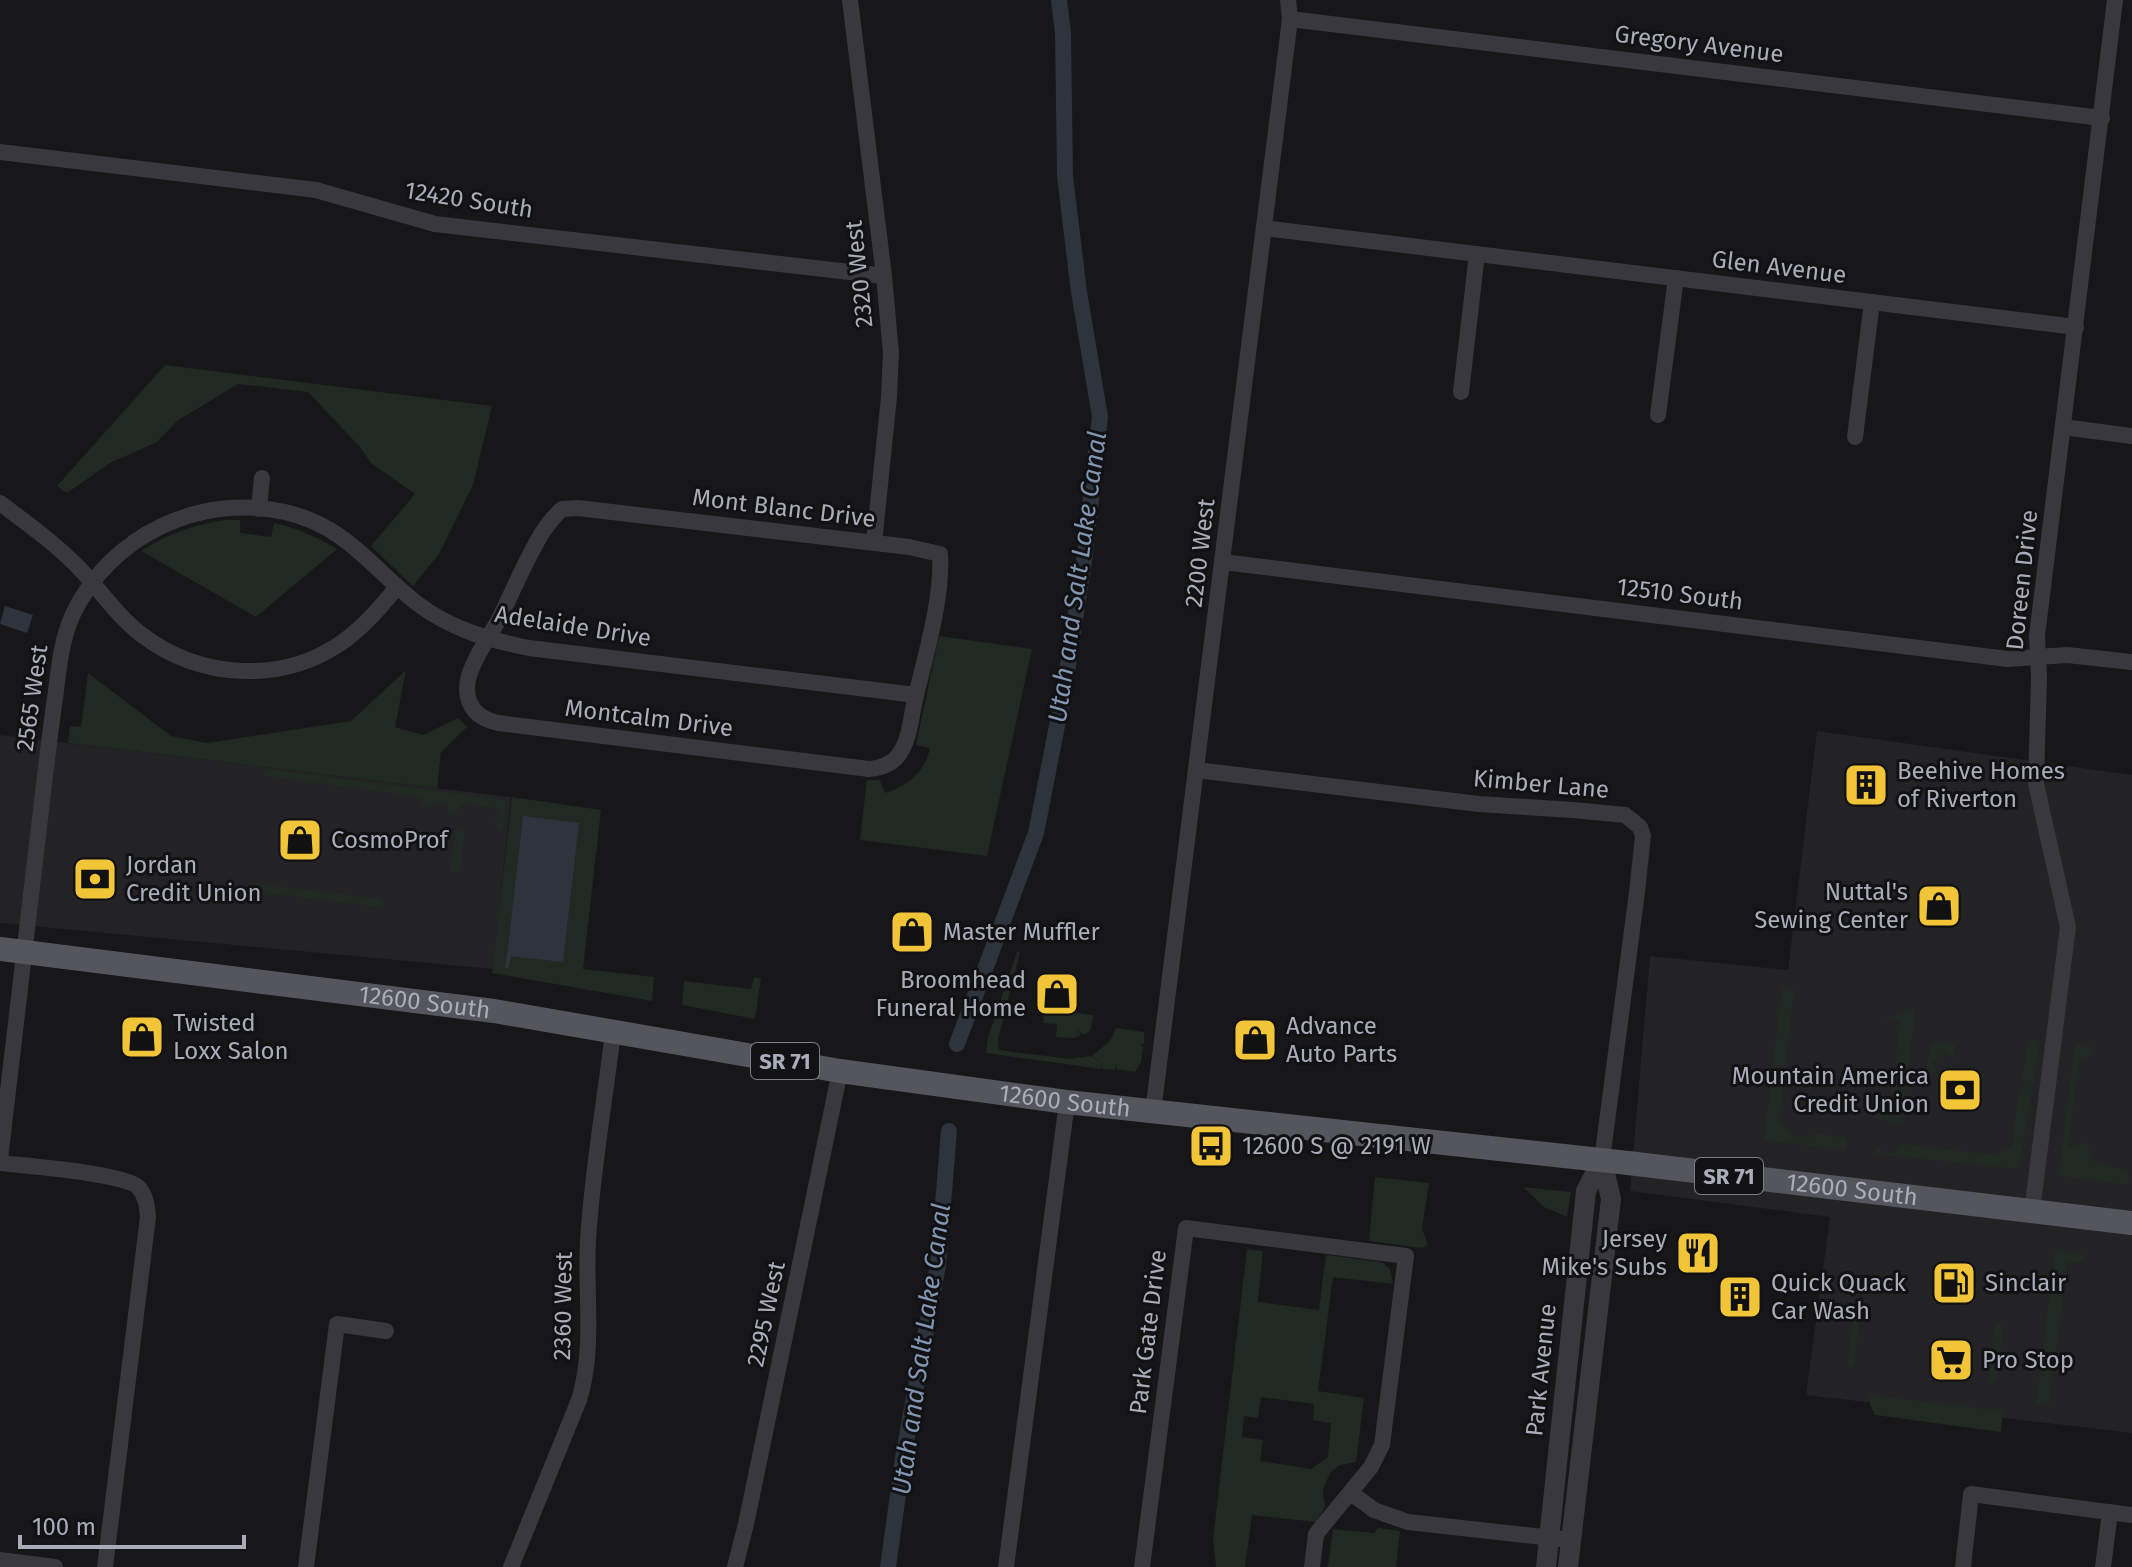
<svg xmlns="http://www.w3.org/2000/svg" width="2132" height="1567" font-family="'Fira Sans',sans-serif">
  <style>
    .built { fill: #232326 }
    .green { fill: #212923; fill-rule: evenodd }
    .water { fill: #2d343d }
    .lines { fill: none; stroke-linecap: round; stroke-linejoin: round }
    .stream { stroke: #2d343d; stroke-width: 4 }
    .canal { stroke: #2d343d; stroke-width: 16 }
    .minor { stroke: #38383e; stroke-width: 16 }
    .tertiary { stroke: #38383e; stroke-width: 20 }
    .primary { stroke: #54555d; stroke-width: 24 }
    .labels { text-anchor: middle; stroke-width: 6; stroke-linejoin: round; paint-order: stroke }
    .shield { fill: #121214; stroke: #7c7e88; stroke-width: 2 }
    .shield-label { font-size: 22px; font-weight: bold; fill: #a9acb9 }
    .street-label { font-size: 24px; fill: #a9acb9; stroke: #121214 }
    .poi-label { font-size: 24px; fill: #a9acb9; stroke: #121214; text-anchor: start }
    .water-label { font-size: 26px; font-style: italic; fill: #8096b3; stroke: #121214 }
  </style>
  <rect width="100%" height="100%" fill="#171719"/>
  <g class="built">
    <polygon points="1817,731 2132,775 2132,1433 1806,1395 1830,1217 1630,1191 1650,956 1788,970"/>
    <polygon points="0,735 511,797 493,969 0,923"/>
  </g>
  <g class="green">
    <polygon points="165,365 492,406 473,485 439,554 413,586 371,546 415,494 371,463 360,447 308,392 238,384 177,421 157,442 110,463 67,493 57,486"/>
    <path d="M225,520H240V533L271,537L274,523C297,528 317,537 337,549L256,617L141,551C167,534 194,525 225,520Z"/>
    <path d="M939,636L1032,649L987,856L860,840L867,780H880L885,793C908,786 925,772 930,748L916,745Z"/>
    <polygon points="406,670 395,727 423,735 458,718 467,727 441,752 437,788 68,743 70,726 81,727 88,673 171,736 207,743 351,721"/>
    <polygon points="265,769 506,800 503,835 494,824 501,809 464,803 454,815 448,811 447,803 433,801 432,808 422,804 422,797 265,776"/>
    <polygon points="512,797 601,810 583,969 654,977 652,1001 492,973"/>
    <polygon points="455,831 465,831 460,872 450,872"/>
    <polygon points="250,883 383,899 382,907 249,891"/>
    <polygon points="1017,952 1020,952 998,1040 999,1050 1071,1059 1090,1056 1101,1062 1092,1056 1110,1041 1116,1028 1144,1032 1144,1044 1140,1044 1143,1046 1141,1062 1135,1072 1117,1069 1116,1065 1115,1070 1103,1069 1101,1062 1102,1069 986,1053 988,1037"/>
    <polygon points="754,977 761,978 755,1019 682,1005 684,981 751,989"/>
    <polygon points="1782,987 1794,990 1779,1123 1789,1130 1793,1137 1802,1136 1810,1138 1814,1133 1847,1138 1846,1150 1806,1146 1807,1142 1805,1145 1764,1140"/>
    <polygon points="1912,1008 1915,1015 1901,1123 1875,1119 1875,1108 1891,1100 1900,1020 1886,1021 1887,1018"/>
    <polygon points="1045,1009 1093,1015 1092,1024 1089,1023 1092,1025 1090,1031 1083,1035 1077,1028 1081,1035 1074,1038 1056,1037 1057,1024 1043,1023"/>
    <polygon points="2029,1039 2040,1041 2019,1169 1875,1154 1876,1145 1883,1152 1895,1153 1901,1144 1997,1155 2012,1146 2018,1097 2025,1082 2022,1077"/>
    <polygon points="1931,1042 1955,1044 1954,1059 1946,1052 1932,1062 1938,1072 1925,1075"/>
    <polygon points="2075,1044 2092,1046 2093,1055 2079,1060 2068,1149 2086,1142 2094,1162 2128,1171 2129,1185 2059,1176"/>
    <polygon points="1375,1177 1429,1183 1422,1229 1428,1245 1422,1248 1369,1241"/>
    <polygon points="1523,1187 1571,1192 1567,1217 1544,1207"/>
    <path d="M1247,1249L1263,1251L1258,1302L1319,1310L1326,1255L1382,1262L1390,1269L1393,1284L1333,1277L1318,1391L1364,1398L1356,1462L1340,1465L1330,1473L1323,1489L1325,1507L1316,1522L1252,1515L1245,1567H1216L1213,1539ZM1261,1397L1314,1404L1313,1420L1331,1423L1328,1457L1311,1469L1260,1461L1263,1440L1242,1437L1244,1416L1258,1418Z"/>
    <polygon points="2055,1250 2084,1254 2083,1261 2067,1263 2049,1405 2036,1403"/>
    <polygon points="1858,1300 1862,1304 1854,1364 1850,1369 1847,1363 1855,1303"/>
    <polygon points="1999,1323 2003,1328 1997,1380 1992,1384 1988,1379 1994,1327"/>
    <polygon points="1870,1395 2003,1411 2001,1432 1875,1415 1870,1405"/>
    <polygon points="1378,1528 1400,1531 1396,1567 1328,1567 1333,1529 1374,1533"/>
  </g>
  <g class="water">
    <polygon points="5,606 33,615 27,633 0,624"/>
    <polygon points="523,816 579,823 563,962 507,956"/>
  </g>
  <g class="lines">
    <polyline class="stream" points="507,966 509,956"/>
    <g class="canal">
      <polyline points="957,1044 1036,833 1065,685 1085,554 1100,417 1079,292 1065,176 1063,33 1059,0"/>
      <polyline points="888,1567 903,1458 938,1265 949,1131"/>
    </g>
    <g class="minor">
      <polyline points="850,0 884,276 891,353 889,397 874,543"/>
      <polyline points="1290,19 2102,118"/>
      <polyline points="0,152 316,190 435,224 884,276"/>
      <polyline points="1264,228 2076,327"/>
      <polyline points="1461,392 1477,254"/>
      <polyline points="1658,415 1676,278"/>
      <polyline points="2063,427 2132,436"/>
      <polyline points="1855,437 1872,302"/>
      <path d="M0,503C28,524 56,544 80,569C101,591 118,617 142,635C200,679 281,684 341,643C363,628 381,607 397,587"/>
      <path d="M578,508L909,547L940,554C943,598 925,656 915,700C911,716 910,738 900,753C893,764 881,768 869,769L498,723C481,719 468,710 467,690C466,667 490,637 500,617C514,589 526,559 542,533C548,524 554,516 562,509Z"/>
      <polyline points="259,509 262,478"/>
      <polyline points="1223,562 2008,659 2067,655 2132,662"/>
      <polyline points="1196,770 1479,804 1573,810 1625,815 1640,827 1643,836 1637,892 1602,1160"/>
      <polyline points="1153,1112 1290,19 1288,0"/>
      <path d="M0,1159C14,1037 29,915 43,793C47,759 51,725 56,691C59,665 62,638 73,614C111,535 200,493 285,512C347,526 372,569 418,604C451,629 489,640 529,648L916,695"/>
      <path d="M0,1163C26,1166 123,1173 138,1187C146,1195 147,1206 148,1217L105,1567"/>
      <polyline points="2032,1211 2068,927 2036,784 2039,677 2037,636 2115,0"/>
      <polyline points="1351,1493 1374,1510 1408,1522 1561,1539"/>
      <polyline points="0,1560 55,1567"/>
      <polyline points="306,1567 337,1324 386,1331"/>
      <path d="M511,1567L579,1400C595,1348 585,1294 588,1241C592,1171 605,1101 613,1032"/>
      <polyline points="735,1567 746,1524 840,1071"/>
      <polyline points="1006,1567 1067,1102"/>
      <polyline points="1142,1567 1186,1228 1406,1256 1382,1445 1371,1467 1316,1534 1312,1567"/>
      <polyline points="1963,1567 1971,1494 2132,1515"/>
      <polyline points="2103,1567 2110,1512"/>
    </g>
    <g class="tertiary">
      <polyline points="1546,1567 1586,1191 1602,1160"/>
      <polyline points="1568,1567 1611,1199 1602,1160"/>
    </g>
    <path class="primary" id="s1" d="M0,949L494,1011L840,1071L1067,1102L1628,1163L2132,1223"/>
  </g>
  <defs>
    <g id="building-square" transform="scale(2.3)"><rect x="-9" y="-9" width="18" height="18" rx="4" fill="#f1c537" stroke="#121214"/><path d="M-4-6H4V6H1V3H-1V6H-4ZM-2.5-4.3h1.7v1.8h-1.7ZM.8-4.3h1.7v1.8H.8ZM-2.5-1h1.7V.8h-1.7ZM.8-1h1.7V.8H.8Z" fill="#111"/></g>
    <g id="shop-square" transform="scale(2.3)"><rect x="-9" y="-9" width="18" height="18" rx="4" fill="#f1c537" stroke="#121214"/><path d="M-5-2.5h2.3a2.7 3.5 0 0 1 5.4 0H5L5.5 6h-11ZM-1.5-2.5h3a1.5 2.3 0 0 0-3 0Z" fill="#111"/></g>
    <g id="bank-square" transform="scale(2.3)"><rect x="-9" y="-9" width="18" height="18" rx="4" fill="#f1c537" stroke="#121214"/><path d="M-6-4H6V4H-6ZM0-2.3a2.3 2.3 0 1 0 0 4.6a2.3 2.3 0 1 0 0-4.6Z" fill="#111"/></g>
    <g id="bus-square" transform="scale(2.3)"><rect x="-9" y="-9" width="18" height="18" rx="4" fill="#f1c537" stroke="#121214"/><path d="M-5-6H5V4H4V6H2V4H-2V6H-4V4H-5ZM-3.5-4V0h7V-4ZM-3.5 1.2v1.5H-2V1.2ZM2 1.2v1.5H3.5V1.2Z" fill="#111"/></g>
    <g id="restaurant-square" transform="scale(2.3)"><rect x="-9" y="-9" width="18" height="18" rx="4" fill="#f1c537" stroke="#121214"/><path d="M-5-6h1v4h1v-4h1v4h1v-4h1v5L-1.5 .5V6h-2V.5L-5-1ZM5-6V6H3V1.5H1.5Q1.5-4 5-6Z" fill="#111"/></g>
    <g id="fuel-square" transform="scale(2.3)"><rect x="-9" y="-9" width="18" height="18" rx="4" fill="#f1c537" stroke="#121214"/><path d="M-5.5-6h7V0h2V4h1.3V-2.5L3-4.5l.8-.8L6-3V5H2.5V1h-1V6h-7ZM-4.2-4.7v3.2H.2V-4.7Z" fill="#111"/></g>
    <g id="supermarket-square" transform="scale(2.3)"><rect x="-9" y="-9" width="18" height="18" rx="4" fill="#f1c537" stroke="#121214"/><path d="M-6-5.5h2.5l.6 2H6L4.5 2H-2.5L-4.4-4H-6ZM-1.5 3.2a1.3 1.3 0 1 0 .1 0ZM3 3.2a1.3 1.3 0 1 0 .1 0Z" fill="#111"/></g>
  </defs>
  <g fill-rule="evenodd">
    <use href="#building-square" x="1866" y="785"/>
    <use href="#shop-square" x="300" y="840"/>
    <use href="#bank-square" x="95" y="879"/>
    <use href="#shop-square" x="1939" y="906"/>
    <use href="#shop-square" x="912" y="932"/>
    <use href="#shop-square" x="1057" y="994"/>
    <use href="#shop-square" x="142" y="1037"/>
    <use href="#shop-square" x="1255" y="1040"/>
    <use href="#bank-square" x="1960" y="1090"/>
    <use href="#bus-square" x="1211" y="1146"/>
    <use href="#restaurant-square" x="1698" y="1253"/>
    <use href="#fuel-square" x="1954" y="1283"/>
    <use href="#building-square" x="1740" y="1297"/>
    <use href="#supermarket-square" x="1951" y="1360"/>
  </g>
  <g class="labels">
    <g class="shield">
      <rect x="751" y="1043" width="68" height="36" rx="6"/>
      <rect x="1695" y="1158" width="68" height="36" rx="6"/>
    </g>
    <g class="shield-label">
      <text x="785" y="1069">SR 71</text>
      <text x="1729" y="1184">SR 71</text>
    </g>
    <g class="street-label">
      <text transform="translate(1699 44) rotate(7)" y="8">Gregory Avenue</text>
      <text transform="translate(469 200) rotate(9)" y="8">12420 South</text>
      <text transform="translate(1779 267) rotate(7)" y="8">Glen Avenue</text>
      <text transform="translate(859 274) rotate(-96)" y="8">2320 West</text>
      <text transform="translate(784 508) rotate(7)" y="8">Mont Blanc Drive</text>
      <text transform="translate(1200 553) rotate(-83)" y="8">2200 West</text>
      <text transform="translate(2022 580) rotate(-84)" y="8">Doreen Drive</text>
      <text transform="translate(1680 594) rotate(7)" y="8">12510 South</text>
      <text transform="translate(573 626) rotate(9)" y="8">Adelaide Drive</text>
      <text transform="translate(32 698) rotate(-82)" y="8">2565 West</text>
      <text transform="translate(649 718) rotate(7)" y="8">Montcalm Drive</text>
      <text transform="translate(1541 784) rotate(5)" y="8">Kimber Lane</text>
      <text dy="8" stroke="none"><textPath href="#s1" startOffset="428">12600 South</textPath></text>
      <text dy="8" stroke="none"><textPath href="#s1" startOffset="1076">12600 South</textPath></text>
      <text dy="8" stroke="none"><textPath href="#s1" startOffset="1868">12600 South</textPath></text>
      <text transform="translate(563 1306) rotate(-89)" y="8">2360 West</text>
      <text transform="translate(766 1314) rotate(-78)" y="8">2295 West</text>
      <text transform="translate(1148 1332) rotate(-83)" y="8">Park Gate Drive</text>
      <text transform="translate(1541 1370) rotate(-84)" y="8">Park Avenue</text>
    </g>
    <g class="poi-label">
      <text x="1897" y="779">Beehive Homes<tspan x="1897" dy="28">of Riverton</tspan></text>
      <text x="331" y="848">CosmoProf</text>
      <text x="126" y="873">Jordan<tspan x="126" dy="28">Credit Union</tspan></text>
      <text x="1908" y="900" text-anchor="end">Nuttal's<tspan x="1908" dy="28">Sewing Center</tspan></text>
      <text x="943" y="940">Master Muffler</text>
      <text x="1026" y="988" text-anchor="end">Broomhead<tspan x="1026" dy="28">Funeral Home</tspan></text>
      <text x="173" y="1031">Twisted<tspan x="173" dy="28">Loxx Salon</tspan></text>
      <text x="1286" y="1034">Advance<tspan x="1286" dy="28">Auto Parts</tspan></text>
      <text x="1929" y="1084" text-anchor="end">Mountain America<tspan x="1929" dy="28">Credit Union</tspan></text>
      <text x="1242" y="1154">12600 S @ 2191 W</text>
      <text x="1667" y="1247" text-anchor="end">Jersey<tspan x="1667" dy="28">Mike's Subs</tspan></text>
      <text x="1771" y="1291">Quick Quack<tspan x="1771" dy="28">Car Wash</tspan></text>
      <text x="1985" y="1291">Sinclair</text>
      <text x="1982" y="1368">Pro Stop</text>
    </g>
    <g class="water-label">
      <text transform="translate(1077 577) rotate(-82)" y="9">Utah and Salt Lake Canal</text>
      <text transform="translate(921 1349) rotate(-82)" y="9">Utah and Salt Lake Canal</text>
    </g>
  </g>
  <path d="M20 1535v12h224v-12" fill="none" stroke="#a9acb9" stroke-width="4"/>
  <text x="32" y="1535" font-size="24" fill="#a9acb9" stroke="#121214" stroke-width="6" paint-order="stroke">100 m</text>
</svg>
